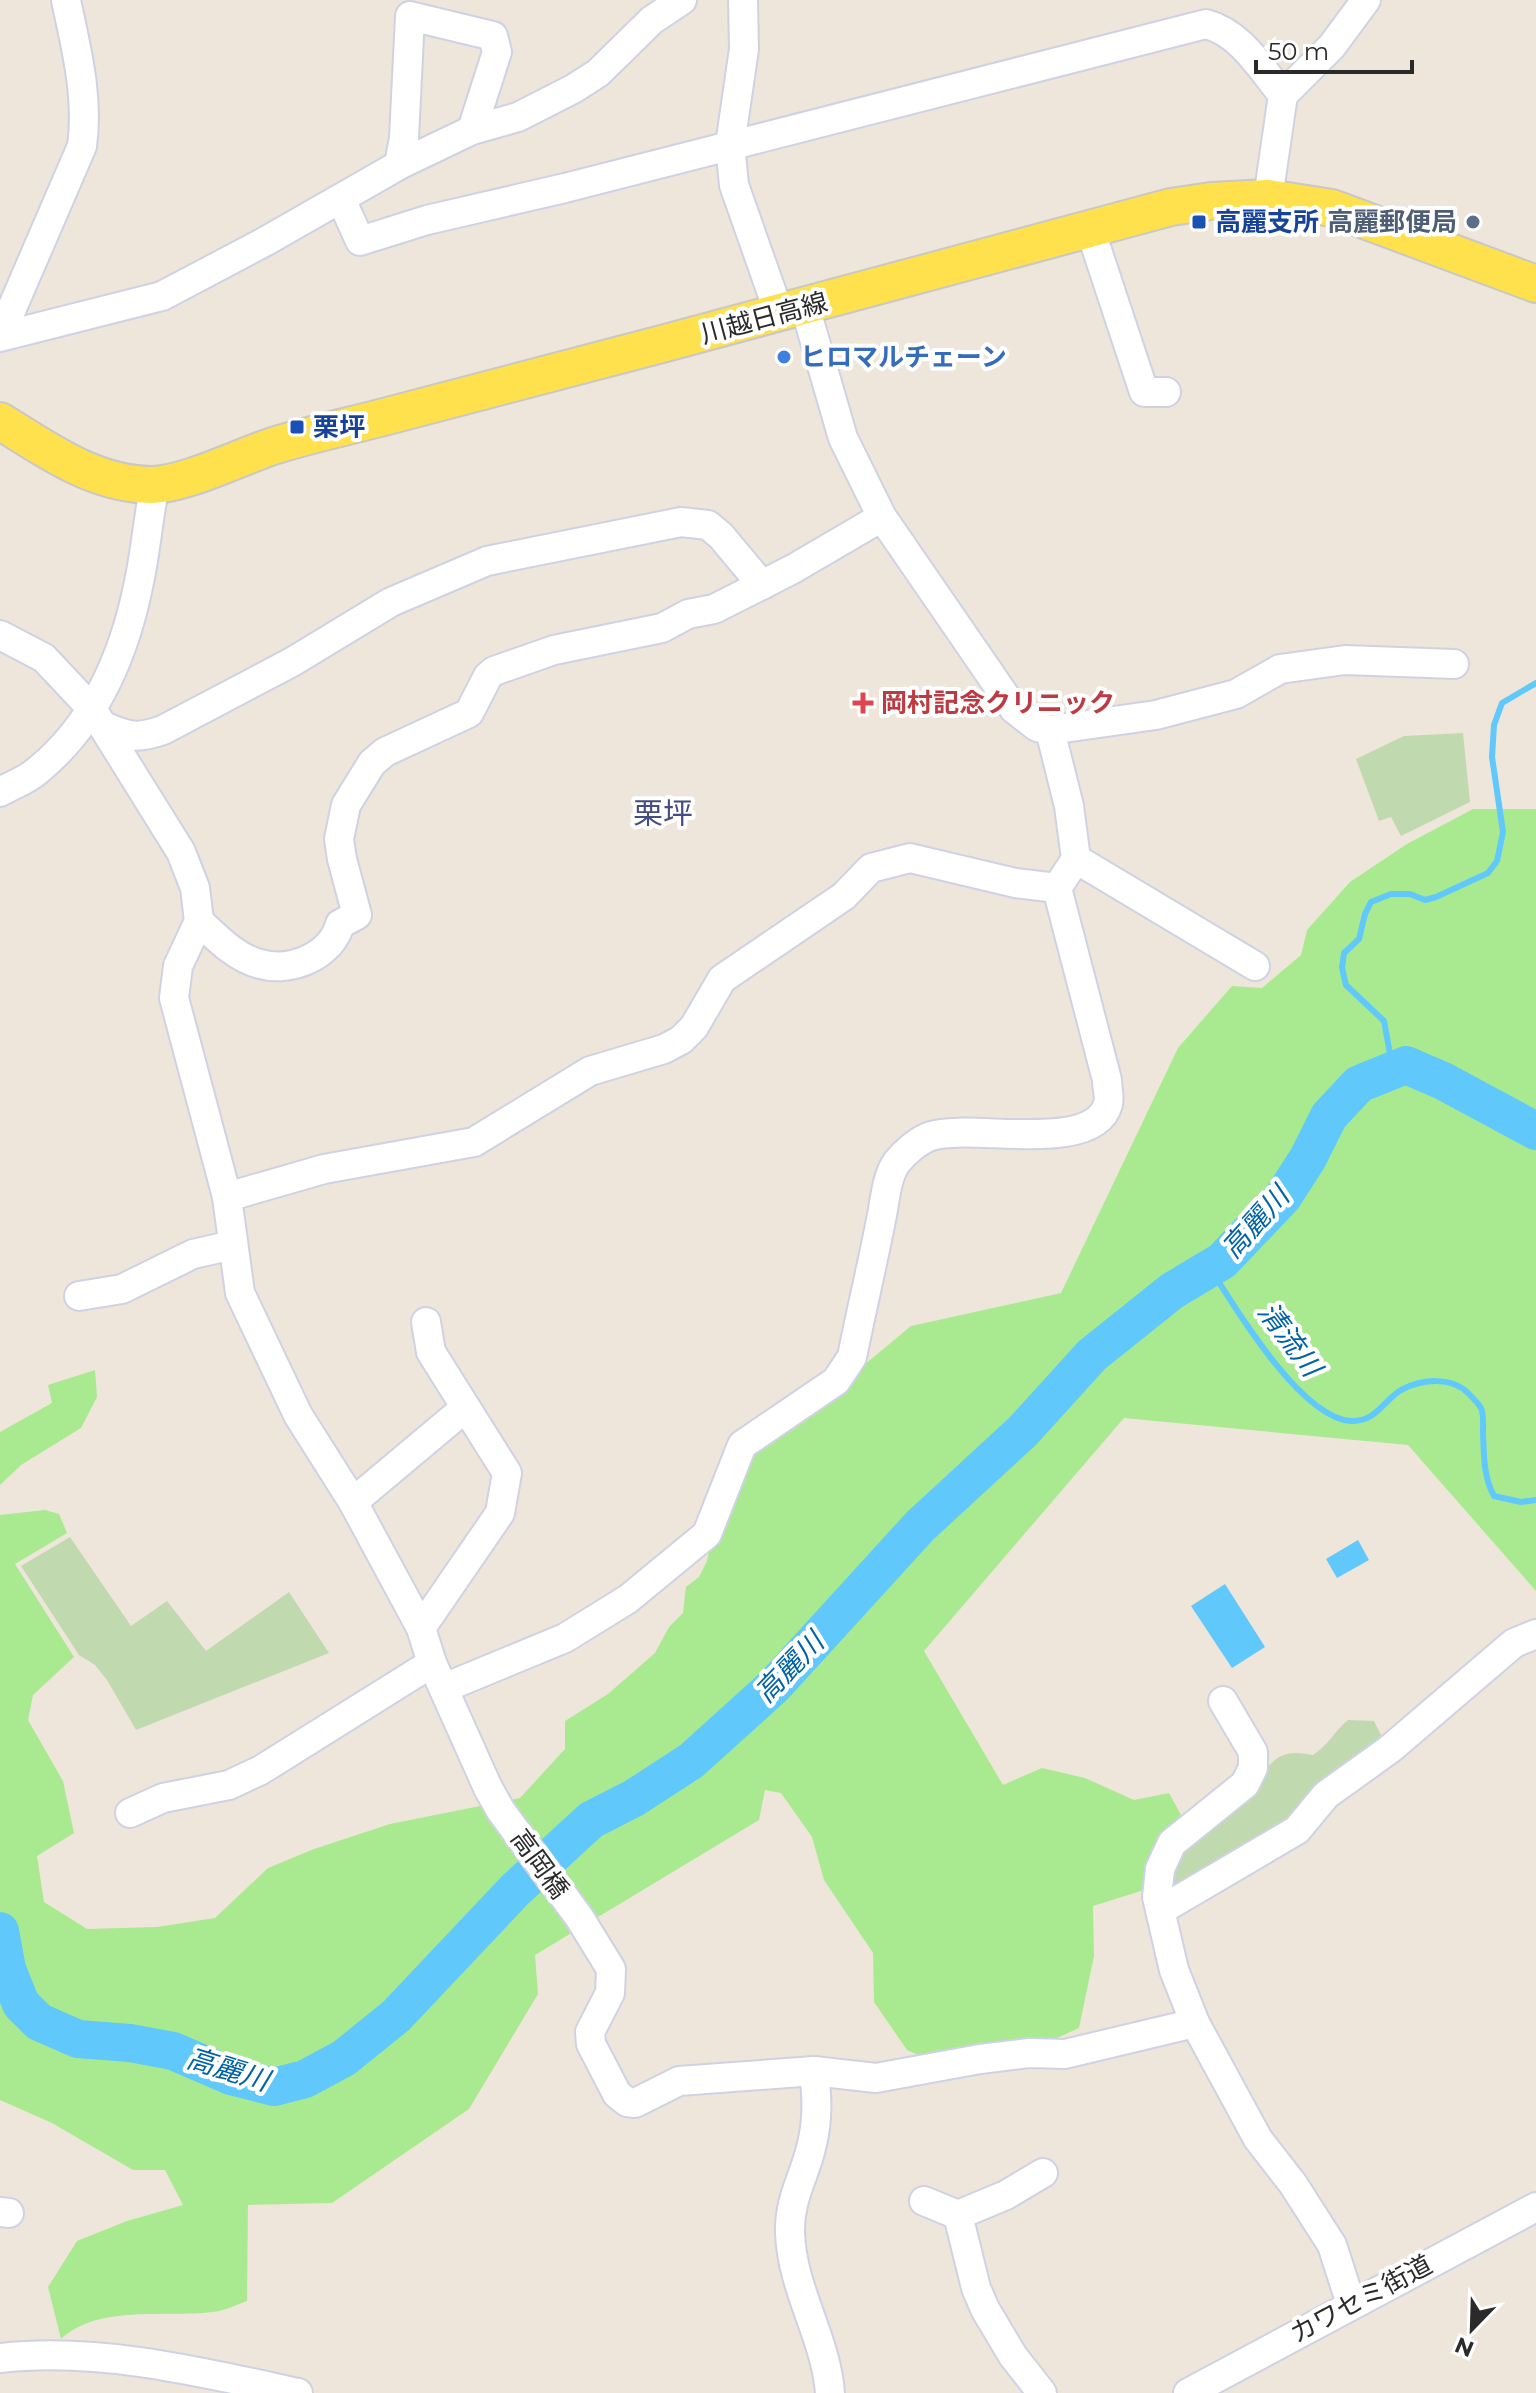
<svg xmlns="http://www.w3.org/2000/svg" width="1536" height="2393" font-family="Montserrat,'Noto Sans JP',sans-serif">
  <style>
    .green { fill: #a9ea90 }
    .cemetery { fill: #c1d9af }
    .water { fill: #61c8fb }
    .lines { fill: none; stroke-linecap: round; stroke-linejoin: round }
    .stream { stroke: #61c8fb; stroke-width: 6 }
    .river { stroke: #61c8fb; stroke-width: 38 }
    .minor-casing { stroke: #cfd2e4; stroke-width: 32 }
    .major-casing { stroke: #c8c8c8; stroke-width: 40 }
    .minor { stroke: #fff; stroke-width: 28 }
    .major { stroke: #ffe14d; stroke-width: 36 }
    .transit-dot { fill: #1a4fb4; stroke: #fff; stroke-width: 3 }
    .service-dot { fill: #5c6f8a; stroke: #fff; stroke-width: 3 }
    .shop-dot { fill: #3f7fe0; stroke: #fff; stroke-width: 3 }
    .health-dot { fill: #e0444e; stroke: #fff; stroke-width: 3 }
    .labels { text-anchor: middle; stroke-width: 8; stroke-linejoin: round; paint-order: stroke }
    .transit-label { font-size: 26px; font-weight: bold; fill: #164399; stroke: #fff; text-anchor: start }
    .service-label { font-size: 26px; font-weight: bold; fill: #4e5e75; stroke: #fff; text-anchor: end }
    .street-label { font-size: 26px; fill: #2a2a2a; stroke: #fff }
    .shop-label { font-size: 26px; font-weight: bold; fill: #366cbe; stroke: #fff; text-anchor: start }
    .health-label { font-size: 26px; font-weight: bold; fill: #be3a42; stroke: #fff; text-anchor: start }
    .water-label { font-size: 28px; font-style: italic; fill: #0063a7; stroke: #fff }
    .quarter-label { font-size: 30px; fill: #454c7f; stroke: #fff }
  </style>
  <rect width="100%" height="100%" fill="#eee6da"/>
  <g class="green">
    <path d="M1473,809H1536V1591L1408,1445L1124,1418L924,1651L1003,1785L1042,1768L1085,1778L1134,1800L1169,1793L1181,1815L1162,1838L1144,1890L1093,1906L1094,1956L1079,2028L1011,2059L966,2047L925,2058L907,2050L874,2002L873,1953L824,1880L812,1837L781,1793L765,1790L759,1820L535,1955L538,1994L469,2109L332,2203L248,2205L247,2301C236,2305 224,2311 212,2312C164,2318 99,2304 61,2339L48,2287L77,2241L127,2221L183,2205L165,2170H133L52,2123L0,2100V1515L45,1510L59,1514L67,1533L15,1564L74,1657L33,1695L28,1720L63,1781L74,1833L37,1856L44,1902L87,1929L157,1927L215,1918L268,1868L314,1849L390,1824L520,1798L565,1749V1721L608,1694L655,1653L669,1627L683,1613L686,1587L699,1577L707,1561L712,1538L743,1450L840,1385L911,1326L1061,1293L1178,1048L1232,986L1262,988L1301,955L1307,930L1350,882L1407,844Z"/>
    <polygon points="95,1370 97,1397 81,1428 21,1465 0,1485 0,1432 52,1403 48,1385"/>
  </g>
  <g class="cemetery">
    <polygon points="1463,733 1470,802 1401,836 1391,817 1379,821 1356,759 1404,736"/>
    <polygon points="70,1537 131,1626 167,1601 206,1651 289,1592 329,1653 136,1730 107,1680 95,1665 79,1655 21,1566"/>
    <path d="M1348,1720L1374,1721L1385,1743L1304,1812L1169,1894L1174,1854L1265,1770C1280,1752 1291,1751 1313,1755C1329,1745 1334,1731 1348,1720Z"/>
  </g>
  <g class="water">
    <polygon points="1358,1540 1369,1560 1337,1578 1326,1559"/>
    <polygon points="1225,1584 1265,1647 1232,1668 1191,1606"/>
  </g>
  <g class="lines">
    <g class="stream">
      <polyline points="1393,1070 1384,1021 1346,985 1342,968 1344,953 1359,939 1365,914 1371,902 1391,894 1410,894 1425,900 1436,897 1488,873 1497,861 1503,832 1492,757 1494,725 1502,703 1536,683"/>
      <path d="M1210,1268C1235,1308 1301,1418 1351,1421C1376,1422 1383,1401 1401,1390C1422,1379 1452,1376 1469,1394C1473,1398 1478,1403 1481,1408C1484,1414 1483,1424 1483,1432C1484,1454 1483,1476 1494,1496L1521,1502L1536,1500"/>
    </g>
    <polyline class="river" points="0,1931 7,1969 21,2004 39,2022 78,2039 130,2043 173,2051 231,2076 274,2087 305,2079 344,2058 396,2016 515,1890 591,1820 634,1798 691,1761 774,1686 920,1526 1023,1431 1092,1355 1172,1291 1222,1261 1283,1197 1308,1158 1329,1116 1359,1084 1406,1065 1443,1081 1536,1131"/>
    <g class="minor-casing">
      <g id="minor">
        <polyline points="743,0 744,49 730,145 734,185 779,313"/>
        <polyline points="399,165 404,138 410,16 493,36 497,52 472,130"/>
        <polyline points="1268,198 1283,95 1332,46 1366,0"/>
        <path d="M341,199L360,241L427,220L565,188L1206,24C1241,33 1261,69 1283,95"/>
        <polyline points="1090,229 1144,392 1166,392"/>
        <path d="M0,336L82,146C89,97 76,48 66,0"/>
        <polyline points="0,337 162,296 266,241 399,165 472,130 518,117 573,89 598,73 652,20 682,0"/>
        <polyline points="0,635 44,658 92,709 181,852 195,888 199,921 178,966 174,998 227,1197 240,1293 298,1415 353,1502 421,1628 432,1663 488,1788 501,1811 579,1917 611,1969 610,1993 590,2032 591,2044 617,2094 627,2102 635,2103 679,2081 814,2071 876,2078 980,2059 1029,2053 1065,2054 1195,2023"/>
        <path d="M104,726C128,737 138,739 163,730L292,662L391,602L487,561L681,522L708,525L721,536L762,585"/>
        <polyline points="1050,730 1156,715 1236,694 1280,669 1345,660 1454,664"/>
        <path d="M0,792C12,785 27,780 37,771C95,724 125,653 139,582C146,550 148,517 155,485"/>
        <polyline points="1076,859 1255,966"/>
        <path d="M199,921C217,938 236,958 260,964C292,973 332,955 340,924L357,915L342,859L339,839L346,805L372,763L385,752L469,713L488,676L494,671L554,650L662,628L688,614L714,609L793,569L882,517"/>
        <polyline points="227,1197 324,1169 474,1142 590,1071 664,1049 681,1040 694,1027 722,979 844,896 871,868 910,858 1015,883 1057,888"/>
        <polyline points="79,1296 122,1289 193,1254 233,1245"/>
        <polyline points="353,1502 464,1409"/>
        <polyline points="421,1628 500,1513 507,1473 431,1352 426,1322"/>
        <path d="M444,1688L565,1638L628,1599L707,1534L742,1445L836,1381L852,1357C861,1312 872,1266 881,1220C885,1202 886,1177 897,1162C905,1152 919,1140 931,1136C971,1123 1094,1155 1108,1104C1110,1098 1107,1087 1107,1080L1057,888L1076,859L1069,806L1050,730L1037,727L1014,709L882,517L843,438L805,307"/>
        <polyline points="1223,1701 1253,1752 1253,1768 1245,1784 1172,1843 1160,1869 1157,1897 1174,1970 1195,2023 1258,2139 1293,2184 1332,2245 1351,2304"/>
        <polyline points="130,1813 163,1798 229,1785 261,1770 432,1663"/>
        <polyline points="1161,1910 1297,1830 1326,1795 1390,1749 1514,1643 1536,1634"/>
        <path d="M814,2071C817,2097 818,2119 812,2144C805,2176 789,2198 790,2233C792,2290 826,2338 830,2393"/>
        <polyline points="924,2201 958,2215 1006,2195 1043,2173"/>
        <polyline points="0,2212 9,2213"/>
        <polyline points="958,2215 976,2288 985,2309 1013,2356 1042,2393"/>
        <path d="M0,2358C99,2347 202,2372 298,2393"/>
        <polyline points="1188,2393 1536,2207"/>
      </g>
    </g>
    <g class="major-casing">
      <path id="major" d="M0,421C47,450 93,484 151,485C184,485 240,457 273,446C308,435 345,427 380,418C644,349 908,279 1171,207L1211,201L1268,198L1332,208L1536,284"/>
    </g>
    <use href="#minor" class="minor"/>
    <use href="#major" class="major"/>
  </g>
  <g class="transit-dot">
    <rect x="1191" y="214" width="16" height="16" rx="4"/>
    <rect x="289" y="419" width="16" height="16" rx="4"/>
  </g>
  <circle class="service-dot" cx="1473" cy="222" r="8"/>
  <circle class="shop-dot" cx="784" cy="357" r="8"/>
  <path class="health-dot" d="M859 691h8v8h8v8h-8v8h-8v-8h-8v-8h8z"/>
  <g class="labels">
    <g class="transit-label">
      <text x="1215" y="231">高麗支所</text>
      <text x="313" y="436">栗坪</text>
    </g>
    <g class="service-label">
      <text x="1457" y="231">高麗郵便局</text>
    </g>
    <g class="street-label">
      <text transform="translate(764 318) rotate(-15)" y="9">川越日高線</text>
      <text transform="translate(540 1864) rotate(54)" y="9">高岡橋</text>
      <text transform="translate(1361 2299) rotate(-28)" y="9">カワセミ街道</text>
    </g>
    <g class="shop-label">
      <text x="800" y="366">ヒロマルチェーン</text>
    </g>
    <g class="health-label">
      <text x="881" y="712">岡村記念クリニック</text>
    </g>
    <g class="water-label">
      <text transform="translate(1255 1222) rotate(-48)" y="10">高麗川</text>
      <text transform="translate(1290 1339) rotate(53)" y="10">清流川</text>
      <text transform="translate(789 1667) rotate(-46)" y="10">高麗川</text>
      <text transform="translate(228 2069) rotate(17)" y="10">高麗川</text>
    </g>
    <g class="quarter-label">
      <text x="663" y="824">栗坪</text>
    </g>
  </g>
  <g transform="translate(1472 2329) rotate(203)" stroke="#ffffff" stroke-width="6" paint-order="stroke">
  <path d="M0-6L14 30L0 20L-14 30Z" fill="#2a2a2a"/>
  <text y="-12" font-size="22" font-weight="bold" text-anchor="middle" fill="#2a2a2a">N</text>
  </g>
  <path d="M1256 60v12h156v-12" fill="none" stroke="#2a2a2a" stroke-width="4"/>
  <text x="1268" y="60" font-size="24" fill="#2a2a2a" stroke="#ffffff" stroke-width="6" paint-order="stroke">50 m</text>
</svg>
